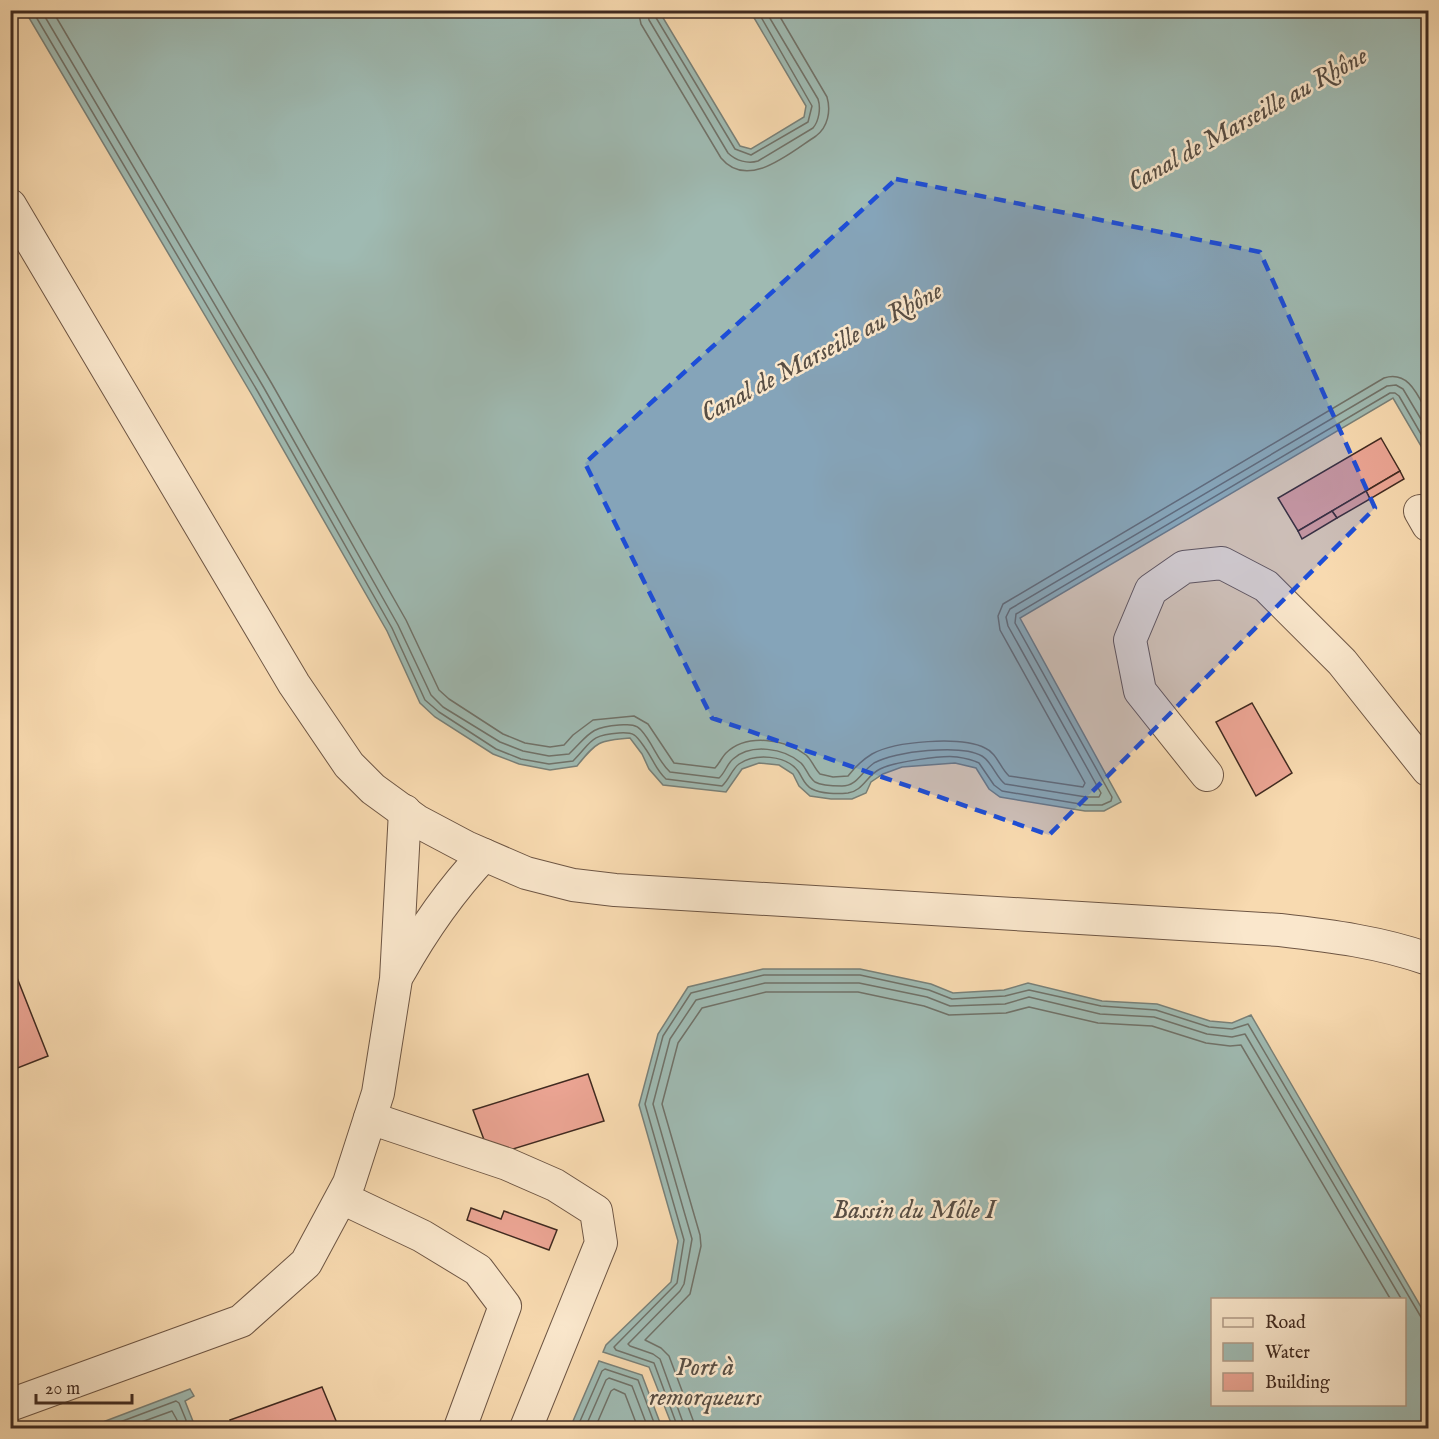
<svg xmlns="http://www.w3.org/2000/svg" width="1439" height="1439" font-family="'IM FELL English',serif">
  <style>
    .water { fill: #9fbab2; stroke: #798078; stroke-width: 1.5; fill-rule: evenodd }
    .lines { fill: none; stroke-linecap: round; stroke-linejoin: round }
    .shore { stroke: #707269; stroke-width: 1.5 }
    .building { fill: #eca594; stroke: #402a20; stroke-width: 1.5 }
    .minor-casing { stroke: #6e5644; stroke-width: 34 }
    .minor { stroke: #fae7cc; stroke-width: 32 }
    .marked { fill: #1d4ed8; fill-opacity: 0.2; stroke: #1d4ed8; stroke-width: 4.5; stroke-dasharray: 12 8; stroke-linejoin: round }
    .labels { text-anchor: middle; stroke-width: 5; stroke-linejoin: round; paint-order: stroke }
    .water-label { font-size: 26px; font-style: italic; fill: #584e44; stroke: #fae7cc }
  </style>
  <rect width="100%" height="100%" fill="#f8dab0"/>
  <filter id="stains"><feTurbulence type="fractalNoise" baseFrequency=".00333" numOctaves="4"/><feColorMatrix values="0 0 0 0 .2 0 0 0 0 .09 0 0 0 0 .02 0 0 0 .5 -.17"/></filter>
  <radialGradient id="worn" r=".72"><stop offset=".6" stop-color="#630" stop-opacity="0"/><stop offset="1" stop-color="#630" stop-opacity=".3"/></radialGradient>
  <g class="water">
    <path d="M25,11H659L740,146L751,149L804,117L806,106L750,11H1428V458L1393,398L1020,618L1121,802L1104,811H1085L1000,797L989,789L976,768L955,763L902,767L883,774L871,782L866,793L852,799H831L810,796L799,786L793,774L779,765L759,763L742,769L726,792L663,785L649,769L642,754L630,738C599,740 596,742 577,766L550,770L519,764L493,754L435,717L420,703L387,631L252,395Z"/>
    <path d="M763,969H860L931,984L953,993L1004,990L1028,983L1102,1001L1157,1004L1210,1021L1232,1023L1251,1015L1428,1319V1428H673L649,1367L603,1352L606,1345L671,1282L678,1241L639,1105L658,1034L688,987ZM1212,1300H1404V1404H1212Z"/>
    <polygon points="599,1361 642,1375 662,1428 570,1428"/>
    <polygon points="190,1389 194,1396 185,1401 194,1424 186,1428 87,1428"/>
  </g>
  <g class="lines">
    <g class="shore">
      <path d="M32,10L258,392L392,628L425,700L439,712L496,749L521,759L549,764L573,761C592,742 589,735 619,733C635,732 636,735 645,748C653,759 656,770 666,779L722,786C729,780 732,769 739,764C755,753 786,755 798,771C803,778 804,785 812,789C821,794 838,794 848,793C863,791 867,775 880,769C893,762 943,755 957,757C964,758 973,760 979,763L994,785L1002,791L1086,805H1102L1111,801L1112,797L1015,623L1016,614L1390,393H1395L1399,396L1428,446"/>
      <path d="M41,10L264,388L398,625L431,695L443,707L500,742L523,751L549,756L569,754C589,735 589,727 619,725C627,725 635,723 641,730C653,743 657,760 670,772L719,778C725,773 727,764 733,759C751,743 784,748 801,763C807,769 808,777 815,782C822,786 834,786 842,786C857,786 861,772 874,763C894,751 962,744 982,756C992,762 996,777 1005,784L1086,797H1099L1101,793L1008,626L1006,617L1010,609L1387,386L1396,385L1403,389L1428,431"/>
      <path d="M52,10L272,384L406,620L439,690L449,699L503,734L525,743L550,747L564,745L573,735L593,720L634,716L648,724L674,763L715,768C719,764 722,757 726,753C747,733 785,739 806,755C812,760 814,768 820,774L833,777L848,776C855,767 862,760 872,754C895,741 961,736 985,748C997,753 1000,768 1009,776L1083,787L1085,783L1000,630L998,616L1003,604L1384,378C1409,370 1418,396 1428,414"/>
      <path d="M638,10L641,24L721,158C748,191 791,152 816,136C828,127 831,111 827,97L776,10"/>
      <path d="M647,10L649,20L728,153C736,161 748,164 758,161L813,128C819,121 821,108 818,99L765,10"/>
      <polyline points="654,10 655,16 735,149 751,155 808,122 812,106 757,10"/>
      <polyline points="104,1428 176,1401 179,1403 186,1420 184,1428"/>
      <polyline points="125,1428 172,1411 177,1420 176,1428"/>
      <polyline points="577,1428 602,1371 605,1369 638,1380 656,1428"/>
      <polyline points="585,1428 606,1380 609,1378 632,1386 648,1428"/>
      <polyline points="595,1428 611,1391 614,1389 625,1394 638,1428"/>
      <polyline points="678,1428 654,1363 616,1350 614,1347 677,1283 684,1240 645,1104 663,1036 691,993 764,975 860,975 929,990 952,999 1005,996 1029,990 1101,1006 1156,1010 1209,1027 1232,1029 1248,1024 1421,1317 1428,1320"/>
      <polyline points="685,1428 660,1359 653,1354 630,1346 628,1344 680,1291 684,1284 692,1239 653,1104 670,1039 696,1000 765,983 859,983 927,997 950,1006 1005,1004 1029,997 1100,1014 1154,1017 1207,1034 1232,1037 1245,1034 1402,1300"/>
      <polyline points="694,1428 693,1420 669,1356 661,1348 645,1340 690,1294 701,1246 700,1235 662,1104 678,1043 702,1008 766,992 858,992 924,1006 949,1015 1006,1013 1029,1007 1098,1023 1152,1026 1206,1043 1230,1046 1241,1045 1391,1300"/>
    </g>
  </g>
  <g class="building">
    <polygon points="1381,438 1400,471 1298,531 1278,498"/>
    <polygon points="1400,471 1404,479 1370,499 1366,491"/>
    <polygon points="1366,491 1370,499 1337,518 1332,511"/>
    <polygon points="1332,511 1337,518 1302,539 1298,531"/>
    <polygon points="1252,703 1292,773 1256,796 1216,722"/>
    <polygon points="10,960 48,1056 10,1071"/>
    <polygon points="588,1074 604,1121 490,1156 473,1110"/>
    <polygon points="471,1208 501,1219 504,1211 557,1230 549,1250 467,1220"/>
    <polygon points="322,1387 339,1428 233,1428 230,1420"/>
  </g>
  <g class="lines">
    <g class="minor-casing">
      <g id="minor">
        <path d="M10,205L294,684L349,765L373,789L417,821L466,847L526,873L573,885L615,890L1280,930C1331,936 1380,942 1428,959"/>
        <polyline points="1420,511 1428,525"/>
        <polyline points="1207,775 1140,691 1130,640 1151,590 1184,567 1222,563 1266,586 1342,662 1428,770"/>
        <path d="M399,973C423,930 450,891 484,855"/>
        <polyline points="370,1118 507,1164 555,1185 596,1211 601,1243 526,1428"/>
        <polyline points="342,1198 422,1236 478,1270 505,1306 460,1428"/>
        <polyline points="10,1405 241,1321 306,1263 349,1183 378,1093 396,979 405,811"/>
      </g>
    </g>
    <use href="#minor" class="minor"/>
  </g>
  <path class="marked" d="M896,179L1260,252L1375,508L1049,835L712,718L585,463Z"/>
  <g class="labels">
    <g class="water-label">
      <text transform="translate(1247 118) rotate(-29)" y="9">Canal de Marseille au Rhône</text>
      <text transform="translate(821 351) rotate(-28)" y="9">Canal de Marseille au Rhône</text>
      <text x="914" y="1218">Bassin du Môle I</text>
      <text x="705" y="1375">Port à<tspan x="705" dy="30">remorqueurs</tspan></text>
    </g>
  </g>
  <rect width="1439" height="1439" fill="none" stroke="#f8dab0" stroke-width="36"/>
  <rect x="12" y="12" width="1415" height="1415" fill="none" stroke="#402a20" stroke-width="3"/>
  <rect x="18" y="18" width="1403" height="1403" fill="none" stroke="#402a20" stroke-width="1.5"/>
  <rect x="1211" y="1298" width="195" height="108" fill="#fae7cc" stroke="#b09b87" stroke-width="1.5"/>
  <rect x="1223" y="1318" width="30" height="9" fill="#fae7cc" stroke="#b09b87" stroke-width="1.5"/>
  <text x="1265" y="1328" font-size="18" fill="#402a20">Road</text>
  <rect x="1223" y="1343" width="30" height="18" fill="#9fbab2" stroke="#b09b87" stroke-width="1.5"/>
  <text x="1265" y="1358" font-size="18" fill="#402a20">Water</text>
  <rect x="1223" y="1373" width="30" height="18" fill="#eca594" stroke="#b09b87" stroke-width="1.5"/>
  <text x="1265" y="1388" font-size="18" fill="#402a20">Building</text>
  <path d="M36 1394v9h96v-9" fill="none" stroke="#402a20" stroke-width="3"/>
  <text x="45" y="1394" font-size="18" fill="#402a20" stroke="#fae7cc" stroke-width="4.5" paint-order="stroke">20 m</text>
  <rect width="100%" height="100%" filter="url(#stains)"/>
  <rect width="100%" height="100%" fill="url(#worn)"/>
</svg>
